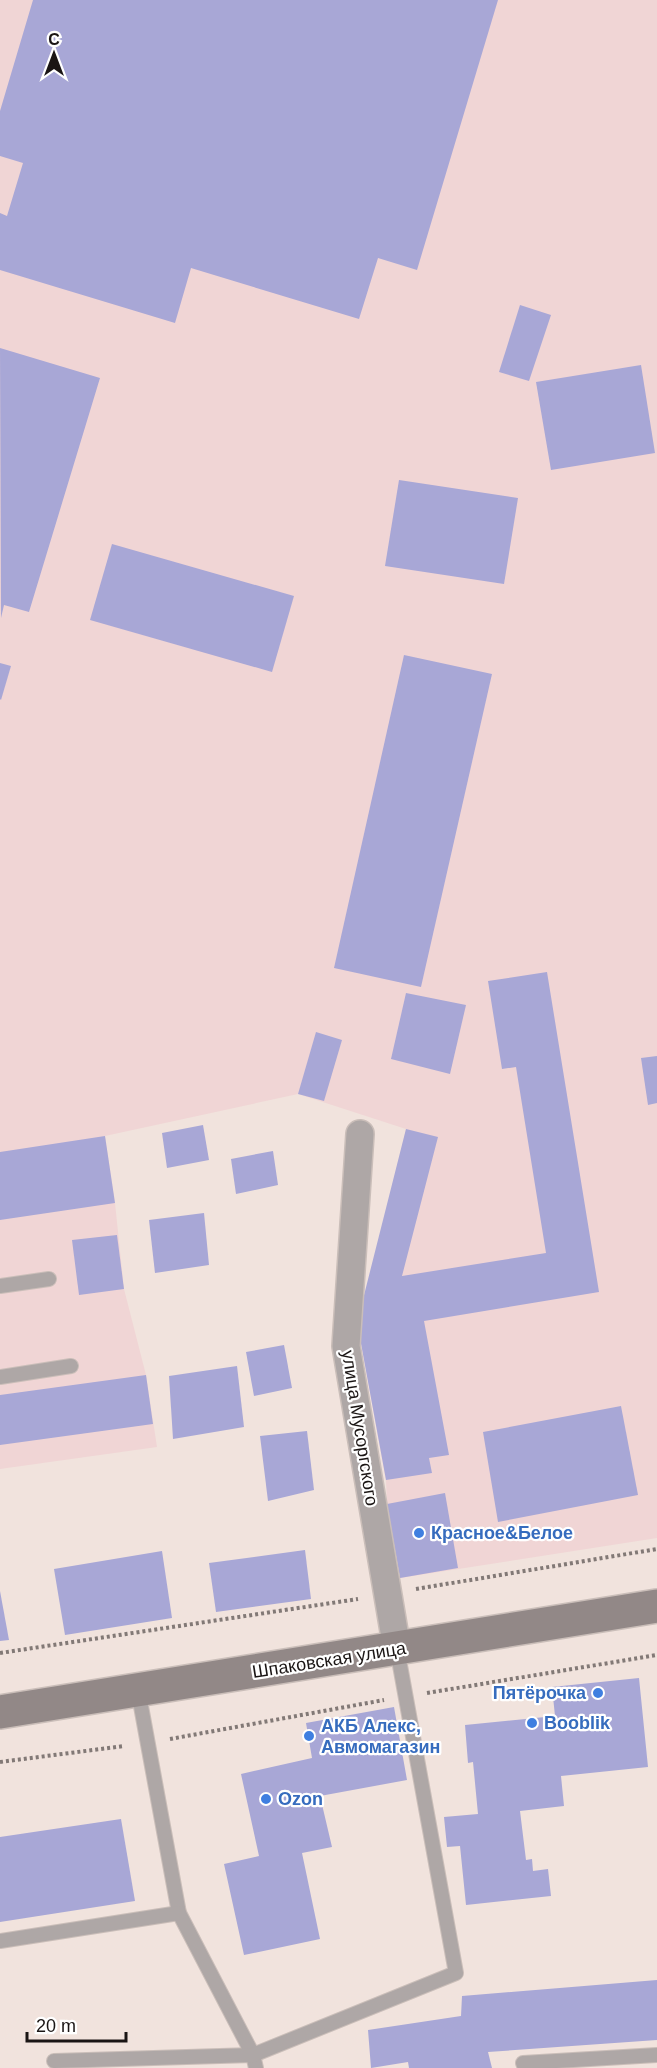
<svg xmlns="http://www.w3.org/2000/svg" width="657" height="2068" font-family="Helvetica,sans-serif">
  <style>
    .industrial { fill: #f0d5d5 }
    .building { fill: #a8a7d6 }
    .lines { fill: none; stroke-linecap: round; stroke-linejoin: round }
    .service-casing { stroke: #cabeb9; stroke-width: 16 }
    .minor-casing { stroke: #cabeb9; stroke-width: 30 }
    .secondary-casing { stroke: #cabeb9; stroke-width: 36 }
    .path { stroke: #827976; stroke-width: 4; stroke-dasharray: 3 3; stroke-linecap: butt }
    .service { stroke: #aea7a6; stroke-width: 14 }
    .minor { stroke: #aea7a6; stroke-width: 27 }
    .secondary { stroke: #928887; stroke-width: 33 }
    .shop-dot { fill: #3f7fe0; stroke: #fff; stroke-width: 2 }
    .labels { text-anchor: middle; stroke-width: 4.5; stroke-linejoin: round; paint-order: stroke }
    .street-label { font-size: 18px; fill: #1a1514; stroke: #fff }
    .shop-label { font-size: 18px; font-weight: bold; fill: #366cbe; stroke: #fff; text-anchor: start }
  </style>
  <rect width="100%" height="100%" fill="#f1e3dd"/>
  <polygon class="industrial" points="0,0 657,0 657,1538 400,1578 387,1504 386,1480 358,1327 406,1129 298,1094 105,1136 115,1203 124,1289 146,1375 157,1447 0,1469"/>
  <g class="building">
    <polygon points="33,0 498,0 417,270 378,258 359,319 191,268 175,323 0,270 0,213 7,216 23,163 0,156 0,111"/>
    <polygon points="520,305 551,315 529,381 499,372"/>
    <polygon points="0,348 100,378 29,612 4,605 1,618"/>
    <polygon points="641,365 655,453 551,470 536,382"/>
    <polygon points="399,480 518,498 504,584 385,566"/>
    <polygon points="112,544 294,596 272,672 90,620"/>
    <polygon points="404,655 492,674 421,987 334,968"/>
    <polygon points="0,663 11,666 1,700 0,699"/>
    <polygon points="547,972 599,1292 424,1321 449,1455 429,1458 432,1473 386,1480 358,1327 358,1319 406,1129 438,1137 402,1276 546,1253 516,1067 502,1069 488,981"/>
    <polygon points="406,993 466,1005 450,1074 391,1059"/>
    <polygon points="316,1032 342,1040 324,1101 298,1094"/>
    <polygon points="657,1056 657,1103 648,1105 641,1058"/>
    <polygon points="203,1125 209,1160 167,1168 162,1133"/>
    <polygon points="105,1136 115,1203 0,1220 0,1152"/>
    <polygon points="273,1151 278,1185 236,1194 231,1159"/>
    <polygon points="204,1213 209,1265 155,1273 149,1220"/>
    <polygon points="117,1235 124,1289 79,1295 72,1240"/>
    <polygon points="284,1345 292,1388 254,1396 246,1352"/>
    <polygon points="237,1366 244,1427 173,1439 169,1376"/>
    <polygon points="146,1375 153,1424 0,1445 0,1395"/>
    <polygon points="621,1406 638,1495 498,1522 483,1432"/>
    <polygon points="307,1431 314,1490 268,1501 260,1436"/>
    <polygon points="445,1493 458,1568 400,1578 387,1504"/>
    <polygon points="305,1550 311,1599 216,1612 209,1563"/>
    <polygon points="162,1551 172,1618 65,1635 54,1569"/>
    <polygon points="0,1591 9,1640 0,1641"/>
    <polygon points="639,1678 648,1767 561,1776 564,1806 520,1811 526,1860 532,1859 533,1871 548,1869 551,1896 466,1905 460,1846 447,1847 444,1817 478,1814 473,1762 468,1763 465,1725 555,1716 552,1687"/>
    <polygon points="394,1707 407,1780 320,1796 332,1847 302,1853 320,1939 244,1955 224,1864 259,1856 241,1774 312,1758 306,1723"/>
    <polygon points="121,1819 135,1901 0,1922 0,1837"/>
    <polygon points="657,1980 657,2040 488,2052 492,2068 409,2068 408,2062 371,2068 368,2030 461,2016 462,1996"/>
  </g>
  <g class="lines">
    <g class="service-casing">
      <g id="service">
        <polyline points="0,1286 49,1279"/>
        <polyline points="0,1377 71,1366"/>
        <polyline points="138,1690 179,1913 253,2055 256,2068"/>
        <polyline points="0,1941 179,1913"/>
        <polyline points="54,2061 253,2055 456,1973 397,1649"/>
        <polyline points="525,2068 523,2063 657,2055"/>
      </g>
    </g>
    <g class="minor-casing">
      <polyline id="minor" points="360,1134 346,1346 397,1649"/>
    </g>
    <g class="secondary-casing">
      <polyline id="secondary" points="0,1712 657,1606"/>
    </g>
    <g class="path">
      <polyline points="416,1589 657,1549"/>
      <polyline points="0,1653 358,1599"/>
      <polyline points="427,1693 657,1655"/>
      <polyline points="170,1739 384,1700"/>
      <polyline points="0,1762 124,1746"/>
    </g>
    <use href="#service" class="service"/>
    <use href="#minor" class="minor"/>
    <use href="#secondary" class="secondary"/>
  </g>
  <g class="shop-dot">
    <circle cx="419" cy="1533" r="6"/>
    <circle cx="598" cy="1693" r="6"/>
    <circle cx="532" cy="1723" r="6"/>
    <circle cx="309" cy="1736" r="6"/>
    <circle cx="266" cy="1799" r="6"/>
  </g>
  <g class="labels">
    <g class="street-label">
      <text transform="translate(360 1428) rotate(81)" y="6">улица Мусоргского</text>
      <text transform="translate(329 1660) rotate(-9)" y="6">Шпаковская улица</text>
    </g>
    <g class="shop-label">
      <text x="431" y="1539">Красное&amp;Белое</text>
      <text x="586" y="1699" text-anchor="end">Пятёрочка</text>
      <text x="544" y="1729">Booblik</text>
      <text x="321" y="1732">АКБ Алекс,<tspan x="321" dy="21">Авмомагазин</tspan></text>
      <text x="278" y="1805">Ozon</text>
    </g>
  </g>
  <g transform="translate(54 54)" stroke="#ffffff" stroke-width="4.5" paint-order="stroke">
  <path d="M0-4.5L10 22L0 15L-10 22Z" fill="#1a1514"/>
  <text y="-9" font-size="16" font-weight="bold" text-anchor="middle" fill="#1a1514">С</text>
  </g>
  <path d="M27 2032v9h99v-9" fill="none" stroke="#1a1514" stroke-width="3"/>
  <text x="36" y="2032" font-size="18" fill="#1a1514" stroke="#ffffff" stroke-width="4.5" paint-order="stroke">20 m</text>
</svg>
